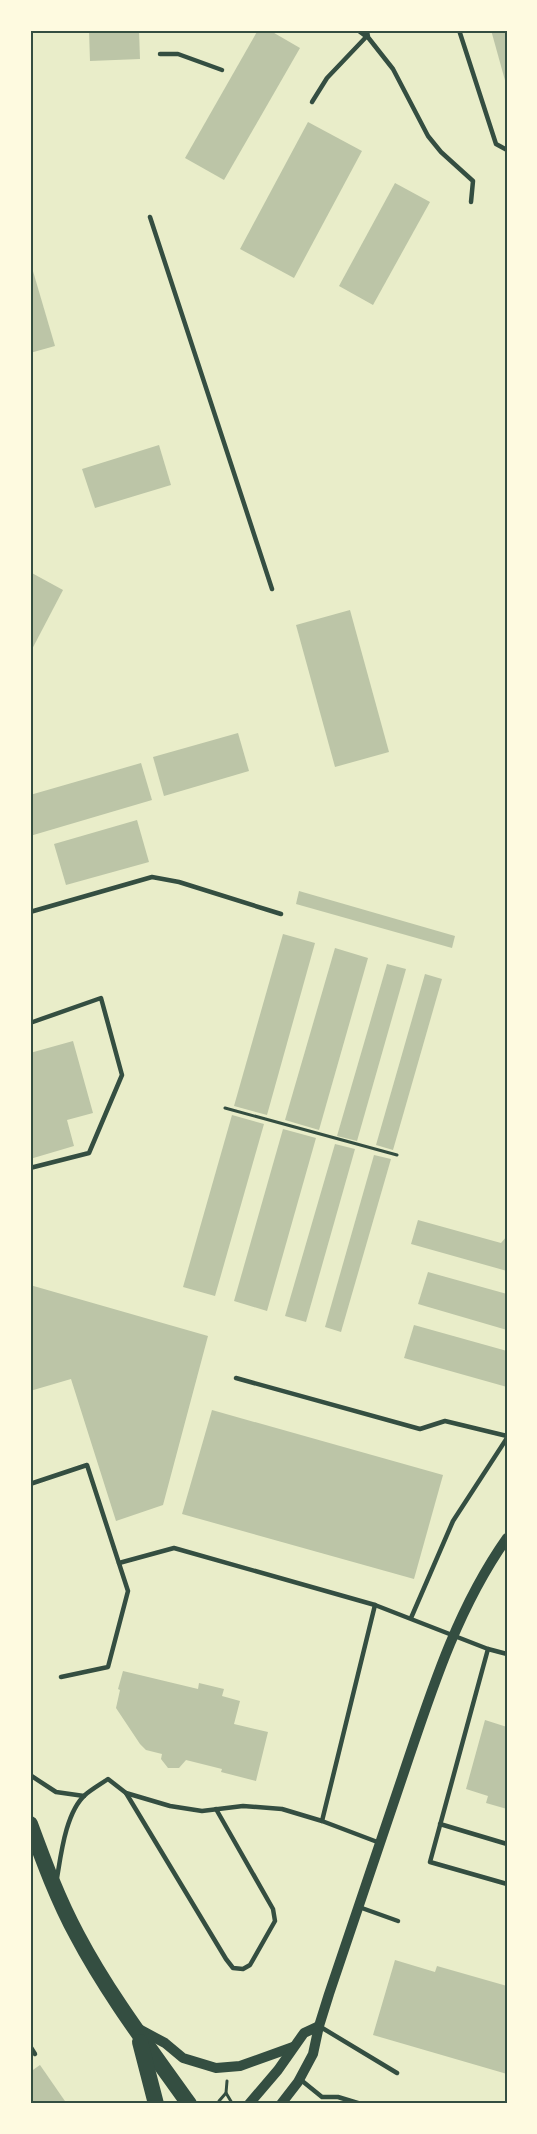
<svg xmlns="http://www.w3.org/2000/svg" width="537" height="2134" font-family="'Fira Sans Condensed',sans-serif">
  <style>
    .building { fill: #bcc5a7 }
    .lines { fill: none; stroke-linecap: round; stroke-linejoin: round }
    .path { stroke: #344e41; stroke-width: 3 }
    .service { stroke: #344e41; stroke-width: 4.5 }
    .minor { stroke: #344e41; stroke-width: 6 }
    .tertiary { stroke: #344e41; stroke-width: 10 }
    .trunk { stroke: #344e41; stroke-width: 16 }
    .neatline { fill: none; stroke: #344e41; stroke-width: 2 }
  </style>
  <rect width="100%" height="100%" fill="#e9edc9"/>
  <g class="building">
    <polygon points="89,30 139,30 140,59 90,61"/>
    <polygon points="258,30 269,30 300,48 224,180 185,158"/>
    <polygon points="491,30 507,30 507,84 506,84"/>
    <polygon points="308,122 362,151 294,278 240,249"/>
    <polygon points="395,183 430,202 373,305 339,286"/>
    <polygon points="30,261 55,346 30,353"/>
    <polygon points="159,445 171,485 95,508 82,469"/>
    <polygon points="30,572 63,590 30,653"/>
    <polygon points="350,610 389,752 335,767 296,625"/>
    <polygon points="238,733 249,771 164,796 153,757"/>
    <polygon points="141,763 152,800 30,836 30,795"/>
    <polygon points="137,820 149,862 66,885 54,844"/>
    <polygon points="299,891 455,936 452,948 296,904"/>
    <polygon points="283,934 315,943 267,1115 234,1106"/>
    <polygon points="335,948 368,958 319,1130 285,1120"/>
    <polygon points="387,964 406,969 357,1141 337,1136"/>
    <polygon points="425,974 442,979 393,1150 376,1145"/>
    <polygon points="73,1041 93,1113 67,1120 74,1146 30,1159 30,1053"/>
    <polygon points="232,1115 264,1124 215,1296 183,1287"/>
    <polygon points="283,1129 316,1138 267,1311 234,1301"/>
    <polygon points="335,1144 355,1149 306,1322 285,1316"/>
    <polygon points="374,1155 391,1159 341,1332 325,1327"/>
    <polygon points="418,1220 501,1243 507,1236 507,1271 411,1244"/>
    <polygon points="428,1272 507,1294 507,1330 418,1304"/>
    <polygon points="30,1285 208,1336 163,1505 116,1521 71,1379 30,1391"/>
    <polygon points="414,1325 507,1351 507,1387 404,1358"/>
    <polygon points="212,1410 443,1475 414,1579 182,1514"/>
    <polygon points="123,1671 198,1689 199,1683 224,1689 222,1696 240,1701 234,1724 268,1732 256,1781 221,1772 222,1769 186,1760 179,1768 168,1768 161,1759 162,1754 146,1750 140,1744 116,1708 120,1690 118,1689"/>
    <polygon points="485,1720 507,1727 507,1809 486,1803 488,1796 466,1789"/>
    <polygon points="395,1960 435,1972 437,1966 507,1986 507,2074 373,2035"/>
    <polygon points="40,2065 67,2104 30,2104 30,2072"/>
  </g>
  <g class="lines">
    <g class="path">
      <polyline points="225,1108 397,1155"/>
      <polyline points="226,2093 232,2103"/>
      <polyline points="219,2101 226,2093 227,2081"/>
    </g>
    <g class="service">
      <polyline points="459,30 496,144 507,150"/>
      <polyline points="367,36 393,69 428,136 441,152 473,181 471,202"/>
      <polyline points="160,54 178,54 222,70"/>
      <polyline points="312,102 327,78 367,36 368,30"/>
      <polyline points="150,217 272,589"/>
      <polyline points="30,912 152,877 179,882 281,914"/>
      <polyline points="30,1023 101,998 122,1075 89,1153 30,1168"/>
      <polyline points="236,1378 420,1429 445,1421 507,1436"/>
      <polyline points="30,1484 87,1465 128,1591 108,1667 61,1677"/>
      <polyline points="119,1563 174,1548 375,1605 488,1649 507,1654"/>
      <polyline points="411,1618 453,1521 507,1438"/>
      <polyline points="488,1649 430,1862 507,1884"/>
      <polyline points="30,1775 56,1792 84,1796"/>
      <polyline points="126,1793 226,1959 233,1968 243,1969 250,1965 275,1921 273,1909 216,1809"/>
      <polyline points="322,1821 375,1605"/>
      <polyline points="440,1824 507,1844"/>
      <path d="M57,1878C61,1854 66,1812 85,1795C92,1789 101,1784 108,1779L126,1793L170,1806L202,1811L243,1806L282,1809L322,1821L380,1843"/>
      <polyline points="359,1907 398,1921"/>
      <polyline points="319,2026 397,2073"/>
      <polyline points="30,2046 35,2054"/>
      <polyline points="301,2080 322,2097 338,2097 361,2104"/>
    </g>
    <polyline class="minor" points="359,30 367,36"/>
    <g class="tertiary">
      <polyline points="137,2028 165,2043 183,2058 216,2068 240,2066 293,2047"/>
      <polyline points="249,2104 278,2070 304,2033 319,2026"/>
      <path d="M281,2104L298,2082L313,2054L319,2026L329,1994C353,1922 378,1850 402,1778C430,1695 456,1610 507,1538"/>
    </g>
    <g class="trunk">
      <path d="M30,1824C44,1862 58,1900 77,1935C108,1994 150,2049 189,2104"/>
      <polyline points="140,2042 156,2104"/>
    </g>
  </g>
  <rect width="537" height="2134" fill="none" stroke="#fefae0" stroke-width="63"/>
  <rect x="32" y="32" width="474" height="2070" class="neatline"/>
</svg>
